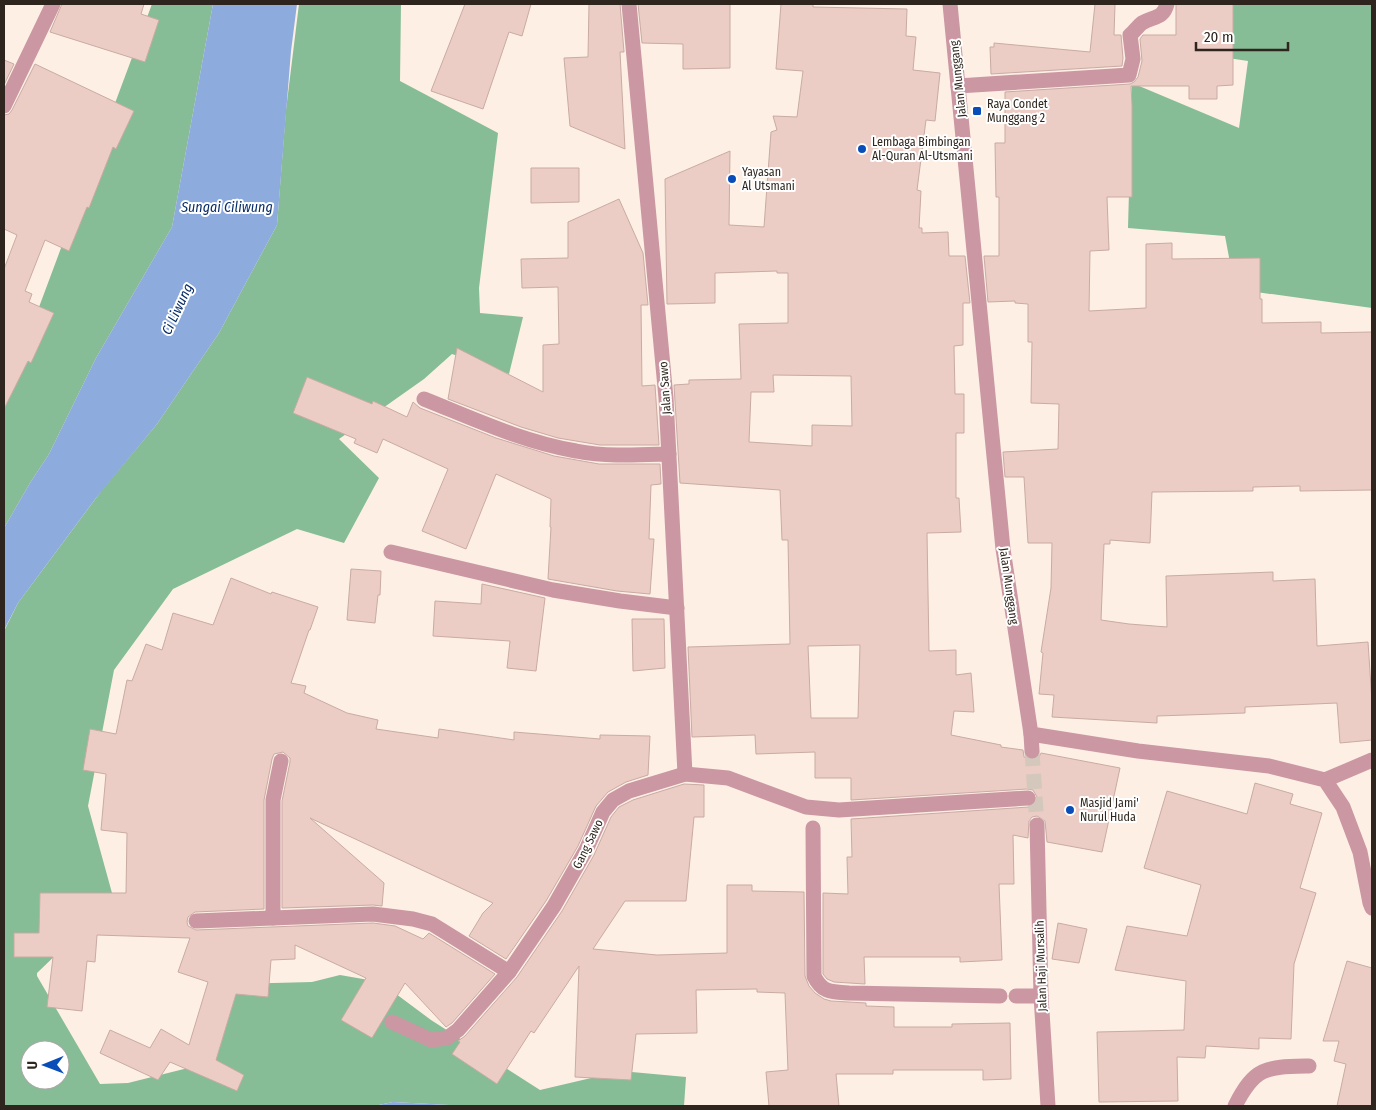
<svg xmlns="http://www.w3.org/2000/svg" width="1376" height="1110" font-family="'Fira Sans Condensed',sans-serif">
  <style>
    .forest { fill: #86bc96; fill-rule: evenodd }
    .water { fill: #8dabdd }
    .building { fill: #eccdc5; stroke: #c9aba3; fill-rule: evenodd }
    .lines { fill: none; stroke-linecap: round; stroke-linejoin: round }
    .minor-tunnel { stroke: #d4c7bc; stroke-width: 15; stroke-dasharray: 15 8; stroke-linecap: butt }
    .minor { stroke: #ca97a3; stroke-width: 15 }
    .poi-dot { fill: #094db8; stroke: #fff; stroke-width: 2 }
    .labels { text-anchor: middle; stroke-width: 4; stroke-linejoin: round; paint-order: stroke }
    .street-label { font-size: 12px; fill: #2e261e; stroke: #fff }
    .poi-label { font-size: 12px; fill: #2e261e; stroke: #fff; text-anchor: start }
    .water-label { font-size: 14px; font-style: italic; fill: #092d67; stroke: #fff }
  </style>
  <rect width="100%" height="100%" fill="#fdefe3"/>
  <g class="forest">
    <polygon points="152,4 213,4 172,227 96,358 49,454 30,483 4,528 4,401"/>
    <path d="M299,4H401L400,81L498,133L479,288L480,313L523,317L509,374L452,354L424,379L339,439L379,478L344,543L297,529L173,589L114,670L88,806L112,893L90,922L37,973V976L100,1084L128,1083L192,1067L230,984L312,982L340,975L380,982L431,1020L540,1090L621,1071L686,1077L684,1106H468L393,1102L374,1106H4V631L18,603L102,490L157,424L219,333L277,225L286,110ZM30,1050H60V1080H30Z"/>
    <polygon points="1220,4 1372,4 1372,308 1235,289 1225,236 1128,228 1132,83 1239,128 1248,61 1208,55"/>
  </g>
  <g class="water">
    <polygon points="213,4 297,4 291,51 277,225 219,333 157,424 96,498 18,603 4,630 4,528 30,483 49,454 96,358 172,227"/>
    <polygon points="393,1102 468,1106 374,1106"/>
  </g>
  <g class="building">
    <polygon points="62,4 144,4 141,14 159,20 145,62 50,32"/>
    <polygon points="465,4 531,4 522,36 509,32 483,109 431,91"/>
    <polygon points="589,4 620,4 624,52 620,52 625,149 570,126 564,58 588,57"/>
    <polygon points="638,4 730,4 730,68 683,69 683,44 642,43"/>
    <path d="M781,4H813V7L907,9L906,36L916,37L913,70L940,73L935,121L926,120L917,190L921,191L919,228H922V233L948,232L949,256H965L970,303H963V345L954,346L955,394H964V433H956V498H959L961,532L927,533L929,651L956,650V675L971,673L974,712L954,711L951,735L1001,745V747L1023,750L1024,757L1032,760L1038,759L1041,753L1120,768L1102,852L1047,842L1045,821L1037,816L1032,817L1029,821L1028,838L1013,835L1014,884H999L1002,960L960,962V957H864L865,984L834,982L827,979L823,974V893L848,894L847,857H852L851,819L1029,807L1036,803L1037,797L1033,790L1027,789L851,800V778H815V752L756,754L755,735L692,737L688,647L790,644L788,540H782L780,490L680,483L674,385L689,384V380L741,379L739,324L788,323V273H777V271L715,273V303L667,304L665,179L730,151L729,225L764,227L771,132L777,130L773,116L797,117L803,71L776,69ZM773,375L851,376L852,426L812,425V446L749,442L751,392H774ZM860,645L858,718H811L808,646Z"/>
    <polygon points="1095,4 1115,4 1114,35 1121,35 1123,58 1122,66 991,74 990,47 994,47 994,43 1090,52"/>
    <polygon points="1176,4 1233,4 1233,85 1217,86 1217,99 1189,99 1189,86 1131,86 1132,105 1132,197 1107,197 1109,250 1090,251 1089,311 1146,308 1146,244 1172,243 1172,259 1260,258 1260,299 1262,299 1262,323 1321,322 1321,333 1372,332 1372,490 1300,491 1300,486 1253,487 1253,491 1152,492 1150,543 1110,540 1110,544 1104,544 1101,620 1129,624 1167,627 1166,576 1273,572 1273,581 1315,579 1317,646 1368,642 1372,702 1372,740 1340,743 1337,703 1245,707 1245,713 1157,716 1157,723 1052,717 1054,695 1039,694 1043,653 1041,652 1051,588 1052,543 1028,543 1024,477 1005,477 1003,452 1058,449 1059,404 1031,403 1032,342 1028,342 1028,304 1015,303 1015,301 988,302 984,256 999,256 999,197 996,197 995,143 1005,143 1005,92 1130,84 1134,82 1138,77 1142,61 1140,39 1143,35 1176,35"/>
    <polygon points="4,60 14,64 4,85"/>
    <polygon points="35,64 134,111 116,149 113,147 89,208 87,207 69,251 45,240 25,291 32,294 29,302 54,313 31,363 28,361 4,409 4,269 17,235 4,229 4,115 9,114 12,110"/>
    <polygon points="531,168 579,168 579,202 531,203"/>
    <polygon points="619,199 643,253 648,305 641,305 642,386 655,385 659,445 600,445 558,438 521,427 448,399 457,348 543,392 543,345 559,344 558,287 522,288 521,259 568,258 568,222"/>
    <polygon points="307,377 372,404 373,401 407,417 413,402 420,408 496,438 554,456 599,464 660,464 661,484 651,485 649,539 654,539 650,594 617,591 548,579 551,527 550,527 551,499 496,474 466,549 422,531 448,469 383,439 377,453 354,443 356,439 293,413"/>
    <polygon points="351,569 381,571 380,595 378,595 375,623 347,620"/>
    <polygon points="231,578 271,594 272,592 318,607 310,630 309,630 291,683 306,686 304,693 347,713 378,720 376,729 438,738 439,729 514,740 514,732 600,739 600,735 650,736 648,775 626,782 608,792 596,806 578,846 546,901 506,959 469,936 483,913 493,903 310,818 384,883 382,906 373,905 282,908 282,801 290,762 290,758 283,752 274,754 272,759 264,800 264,909 195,912 188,917 187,922 188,926 196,930 373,923 395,926 423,939 429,933 495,974 452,1023 446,1027 405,983 372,1038 341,1020 366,978 295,945 295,959 271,960 268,997 236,994 216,1060 244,1075 237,1091 170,1062 158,1080 100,1053 110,1030 150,1048 161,1029 189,1045 208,982 178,972 190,938 97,935 95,962 87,961 82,1011 47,1007 53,957 14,957 14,933 39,933 40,893 126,893 127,833 101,830 106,774 83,770 90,729 116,734 127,680 132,681 146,644 162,650 173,613 213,625"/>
    <polygon points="482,584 545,598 536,671 507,668 510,641 433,636 435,601 481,604"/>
    <polygon points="632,619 664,619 665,668 633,671"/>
    <polygon points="1255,783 1293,794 1290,804 1322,813 1300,888 1316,893 1294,964 1291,1039 1259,1038 1259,1049 1206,1046 1205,1058 1177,1057 1178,1101 1099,1102 1097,1032 1184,1030 1186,981 1115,970 1127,926 1187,936 1201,885 1144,868 1167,791 1247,814"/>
    <polygon points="684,784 704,785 704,817 694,817 686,901 625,901 593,949 657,955 727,953 727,885 752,885 752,891 804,892 805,976 809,986 815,993 824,999 831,1001 866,1003 866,1006 894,1007 894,1027 952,1027 952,1024 1010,1023 1011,1079 983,1080 983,1070 893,1070 893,1074 836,1074 839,1106 769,1106 766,1072 788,1070 785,993 757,992 757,989 696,990 697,1033 636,1034 631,1080 575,1077 579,966 534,1033 531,1031 497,1084 452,1054 460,1042 458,1041 465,1036 517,977 562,911 594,855 611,817 619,807 633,800"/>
    <polygon points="1058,923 1087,929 1079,963 1052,959"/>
    <polygon points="1347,961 1372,968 1372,1106 1337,1106 1346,1064 1334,1061 1339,1041 1323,1041"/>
  </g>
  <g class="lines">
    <polyline class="minor-tunnel" points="1032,751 1037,825"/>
    <g class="minor">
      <polyline points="629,4 666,398 685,774"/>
      <polyline points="950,4 1003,549 1031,734 1138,751 1269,766 1325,780 1343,807 1360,852 1370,903 1372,908"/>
      <path d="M958,86L1129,75L1133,59L1130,35C1134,32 1138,26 1142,23C1154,16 1163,19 1167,4"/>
      <polyline points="4,106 53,4"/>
      <path d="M424,399C474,419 523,442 576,451C607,457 638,455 669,454"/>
      <polyline points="391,552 553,590 620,601 677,608"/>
      <polyline points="1031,734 1032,751"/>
      <polyline points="1325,780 1372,760"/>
      <polyline points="1037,825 1041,996 1048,1106"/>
      <path d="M813,828L814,976C822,993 832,992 849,993L1000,996"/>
      <polyline points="273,918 273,800 281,761"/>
      <polyline points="196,921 373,914 413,919 432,924 509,972 554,906 586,850 603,812 613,800 629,791 685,774 728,778 806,807 839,810 1028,798"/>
      <polyline points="1016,996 1041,996"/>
      <polyline points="392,1022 431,1040 447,1038 458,1030 509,972"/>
      <path d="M1235,1106C1255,1066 1267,1067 1309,1066"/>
    </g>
  </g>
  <g class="poi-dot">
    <rect x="972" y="106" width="10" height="10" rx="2.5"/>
    <circle cx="862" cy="149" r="5"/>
    <circle cx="732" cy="179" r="5"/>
    <circle cx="1070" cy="810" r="5"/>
  </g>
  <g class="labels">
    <g class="street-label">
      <text transform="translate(958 79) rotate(-96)" y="4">Jalan Munggang</text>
      <text transform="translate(665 388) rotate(-94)" y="4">Jalan Sawo</text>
      <text transform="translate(1009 586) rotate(82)" y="4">Jalan Munggang</text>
      <text transform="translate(588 844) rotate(-64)" y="4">Gang Sawo</text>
      <text transform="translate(1041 966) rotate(-92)" y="4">Jalan Haji Mursalih</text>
    </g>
    <g class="poi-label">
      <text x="987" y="108">Raya Condet<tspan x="987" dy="14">Munggang 2</tspan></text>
      <text x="872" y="146">Lembaga Bimbingan<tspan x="872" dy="14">Al-Quran Al-Utsmani</tspan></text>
      <text x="742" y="176">Yayasan<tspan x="742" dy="14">Al Utsmani</tspan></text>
      <text x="1080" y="807">Masjid Jami'<tspan x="1080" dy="14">Nurul Huda</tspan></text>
    </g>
    <g class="water-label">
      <text x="227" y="212">Sungai Ciliwung</text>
      <text transform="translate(177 309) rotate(-65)" y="5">Ci Liwung</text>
    </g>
  </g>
  <rect width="1376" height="1110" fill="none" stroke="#2e261e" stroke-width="10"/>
  <g transform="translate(45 1065) rotate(269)"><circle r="24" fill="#ffffff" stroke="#aba8a5"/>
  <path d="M0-4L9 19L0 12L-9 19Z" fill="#094db8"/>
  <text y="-8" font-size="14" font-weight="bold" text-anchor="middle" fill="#2e261e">U</text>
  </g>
  <path d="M1196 42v8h92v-8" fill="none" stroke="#2e261e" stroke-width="2.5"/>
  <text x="1204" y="42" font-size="15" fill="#2e261e" stroke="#ffffff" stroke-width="4" paint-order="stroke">20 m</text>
</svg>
